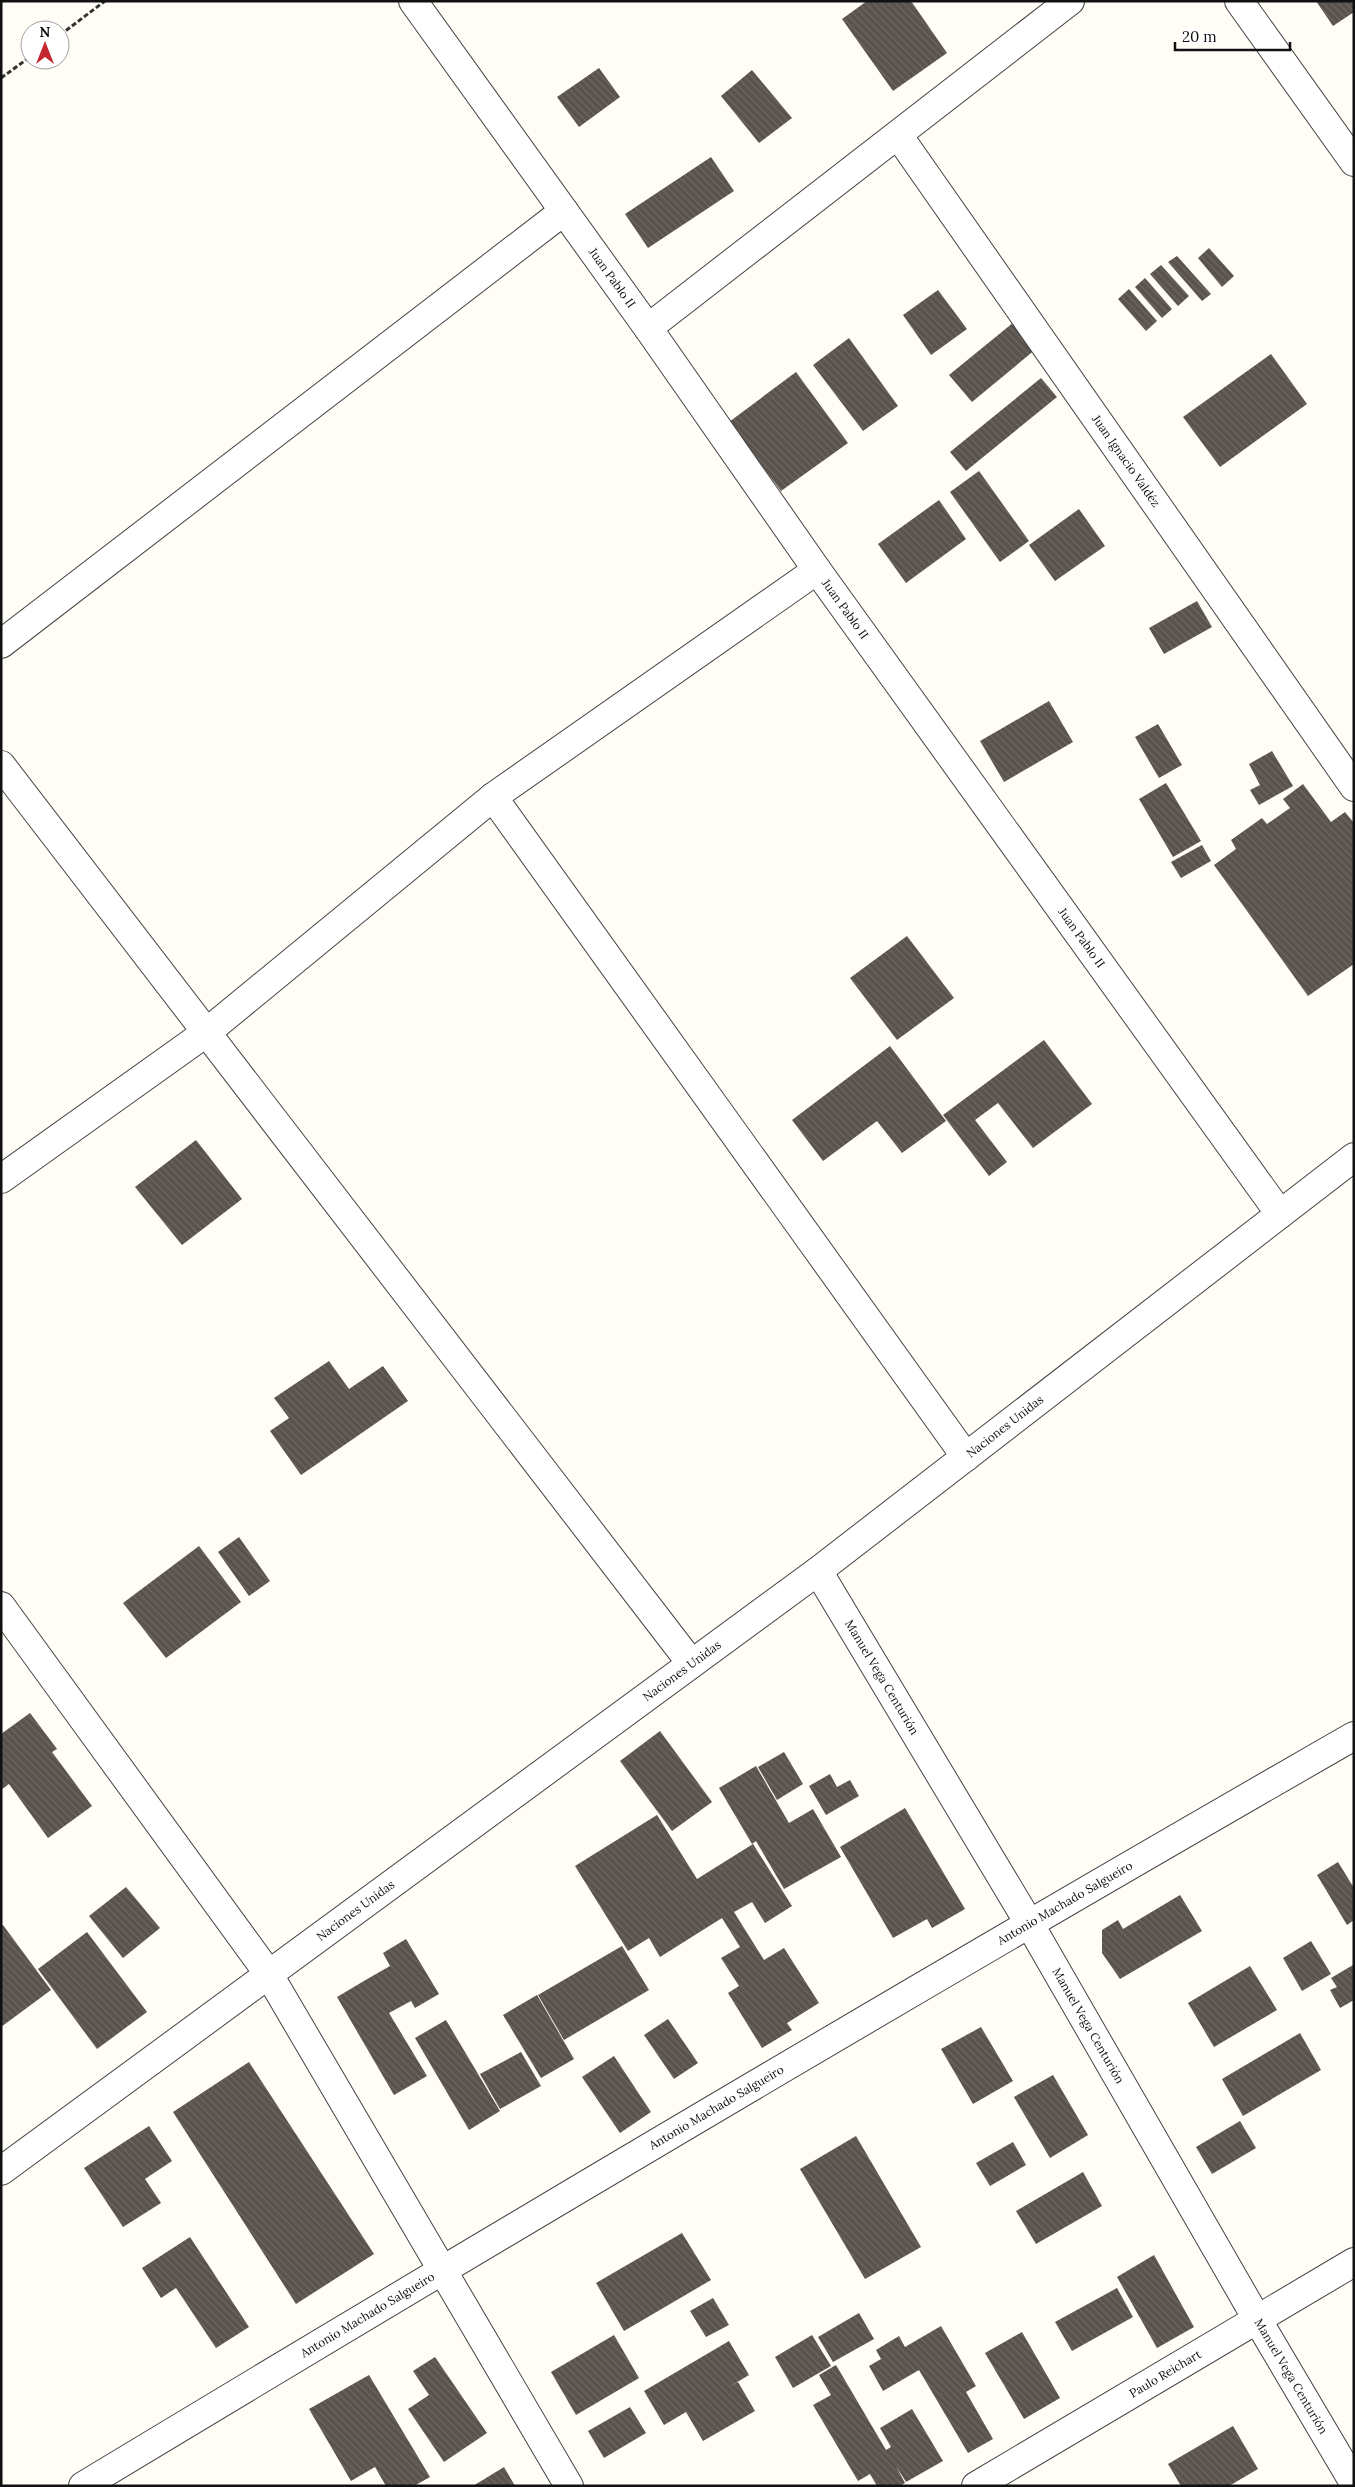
<svg xmlns="http://www.w3.org/2000/svg" width="1355" height="2487" font-family="Lora,serif">
  <style>
    .building { fill: url(#building-back-hatch) }
    .lines { fill: none; stroke-linecap: round; stroke-linejoin: round }
    .minor-casing { stroke: #444; stroke-width: 30 }
    .path { stroke: #333; stroke-width: 3; stroke-dasharray: 5 2.5; stroke-linecap: butt }
    .minor { stroke: #fff; stroke-width: 28 }
    .labels { text-anchor: middle; stroke-width: 5; stroke-linejoin: round; paint-order: stroke }
    .street-label { font-size: 12px; fill: #111; stroke: #fff }
  </style>
  <defs>
    <pattern id="building-back-hatch" width="6" height="6" patternUnits="userSpaceOnUse" patternTransform="scale(1.25)"><rect width="6" height="6" fill="#5a524d"/><path d="M-1 5l2 2M0 0l6 6M5-1l2 2" fill="none" stroke="#6d6662"/></pattern>
  </defs>
  <rect width="100%" height="100%" fill="#fffdf5"/>
  <g class="building">
    <polygon points="867,1 911,1 947,53 893,91 842,19"/>
    <polygon points="1316,1 1354,1 1354,12 1333,26"/>
    <polygon points="599,68 620,97 579,127 557,97"/>
    <polygon points="752,70 792,118 759,143 721,96"/>
    <polygon points="711,157 734,191 648,248 625,214"/>
    <polygon points="1209,248 1234,276 1222,287 1198,258"/>
    <polygon points="1177,256 1211,294 1202,301 1168,262"/>
    <polygon points="1161,265 1189,296 1178,306 1150,274"/>
    <polygon points="1145,278 1172,309 1162,318 1135,287"/>
    <polygon points="1129,289 1157,321 1146,331 1118,299"/>
    <polygon points="938,290 967,329 931,355 903,315"/>
    <polygon points="1014,322 1036,349 972,402 949,375"/>
    <polygon points="849,338 898,406 863,431 813,365"/>
    <polygon points="1271,354 1307,404 1220,467 1183,417"/>
    <polygon points="796,372 848,443 781,491 729,422"/>
    <polygon points="1041,378 1057,397 966,471 950,452"/>
    <polygon points="979,471 1029,541 1000,562 950,492"/>
    <polygon points="939,500 966,539 906,583 878,544"/>
    <polygon points="1079,509 1105,546 1055,581 1029,545"/>
    <polygon points="1197,601 1212,627 1164,654 1149,628"/>
    <polygon points="1049,701 1073,742 1004,782 980,741"/>
    <polygon points="1158,724 1182,765 1159,778 1135,737"/>
    <polygon points="1272,751 1293,786 1259,805 1250,790 1260,785 1249,764"/>
    <polygon points="1166,783 1201,841 1173,857 1139,799"/>
    <polygon points="1303,784 1331,822 1345,812 1354,823 1354,964 1308,996 1214,865 1236,849 1231,840 1262,818 1267,824 1290,808 1283,799"/>
    <polygon points="1202,845 1211,861 1181,878 1171,862"/>
    <polygon points="907,936 954,998 897,1040 850,978"/>
    <polygon points="1044,1040 1092,1104 1033,1148 998,1103 975,1120 1007,1162 989,1176 943,1115"/>
    <polygon points="890,1046 946,1121 902,1153 877,1121 823,1161 792,1120"/>
    <polygon points="196,1140 242,1199 182,1245 135,1187"/>
    <polygon points="329,1361 349,1389 383,1366 408,1401 301,1475 270,1431 289,1418 274,1398"/>
    <polygon points="239,1537 270,1581 249,1596 218,1552"/>
    <polygon points="199,1546 241,1602 166,1658 123,1603"/>
    <polygon points="30,1713 57,1749 52,1752 92,1806 48,1838 9,1784 1,1790 1,1734"/>
    <polygon points="660,1731 712,1802 672,1831 620,1761"/>
    <polygon points="784,1752 803,1784 777,1800 758,1767"/>
    <polygon points="756,1766 789,1823 813,1809 841,1857 784,1889 756,1841 752,1844 719,1788"/>
    <polygon points="830,1774 837,1787 850,1780 859,1796 826,1815 809,1786"/>
    <polygon points="905,1808 965,1909 932,1928 927,1919 893,1938 840,1847"/>
    <polygon points="657,1815 697,1879 753,1844 792,1906 765,1923 752,1902 734,1912 764,1960 784,1948 819,2003 787,2023 792,2030 762,2048 728,1993 739,1986 721,1958 740,1947 722,1918 660,1957 649,1938 628,1951 575,1866"/>
    <polygon points="1338,1862 1354,1888 1354,1920 1347,1925 1317,1875"/>
    <polygon points="126,1887 160,1928 123,1958 89,1916"/>
    <polygon points="1180,1895 1202,1931 1120,1979 1102,1953 1102,1930 1118,1920 1123,1929"/>
    <polygon points="3,1925 51,1990 1,2027 1,1926"/>
    <polygon points="87,1932 147,2012 97,2049 38,1969"/>
    <polygon points="406,1939 439,1994 415,2008 411,2001 389,2013 427,2076 394,2095 337,1997 369,1978 376,1989 369,1978 390,1966 383,1953"/>
    <polygon points="1311,1941 1331,1974 1302,1991 1283,1958"/>
    <polygon points="622,1946 649,1990 564,2040 538,1995"/>
    <polygon points="1353,1965 1354,2000 1340,2008 1330,1990 1337,1987 1331,1978"/>
    <polygon points="1250,1966 1277,2010 1214,2047 1188,2003"/>
    <polygon points="537,1995 574,2059 541,2078 503,2015"/>
    <polygon points="668,2019 698,2063 674,2079 644,2035"/>
    <polygon points="446,2020 500,2111 469,2130 415,2038"/>
    <polygon points="981,2027 1013,2081 973,2104 941,2049"/>
    <polygon points="1300,2033 1321,2070 1243,2116 1222,2079"/>
    <polygon points="521,2052 541,2086 500,2109 480,2074"/>
    <polygon points="614,2056 651,2112 620,2133 582,2077"/>
    <polygon points="249,2062 374,2254 296,2304 173,2112"/>
    <polygon points="1053,2075 1088,2135 1050,2158 1014,2097"/>
    <polygon points="1240,2121 1256,2148 1212,2174 1196,2147"/>
    <polygon points="149,2126 172,2161 145,2179 161,2203 123,2227 84,2168"/>
    <polygon points="856,2136 921,2247 865,2279 800,2169"/>
    <polygon points="1013,2142 1026,2165 990,2186 976,2163"/>
    <polygon points="1083,2172 1102,2206 1036,2244 1016,2211"/>
    <polygon points="682,2233 711,2280 624,2331 596,2283"/>
    <polygon points="190,2237 249,2327 216,2348 176,2288 161,2298 142,2268"/>
    <polygon points="1154,2255 1194,2327 1157,2348 1117,2277"/>
    <polygon points="1117,2288 1133,2317 1072,2351 1055,2322"/>
    <polygon points="713,2298 729,2325 706,2337 690,2311"/>
    <polygon points="859,2313 874,2339 833,2362 818,2337"/>
    <polygon points="941,2326 976,2386 966,2392 993,2439 968,2453 919,2370 883,2391 869,2366 881,2359 876,2350 899,2336 905,2347"/>
    <polygon points="1022,2332 1060,2398 1024,2419 985,2353"/>
    <polygon points="614,2335 639,2378 576,2415 551,2372"/>
    <polygon points="812,2335 831,2366 793,2388 775,2357"/>
    <polygon points="729,2341 749,2375 729,2387 738,2382 755,2411 703,2441 686,2412 664,2425 644,2391"/>
    <polygon points="435,2357 487,2433 444,2462 408,2409 429,2395 413,2371"/>
    <polygon points="836,2365 886,2450 891,2447 880,2428 912,2409 943,2461 906,2482 896,2466 905,2483 900,2486 877,2486 870,2474 858,2481 813,2405 831,2395 819,2375"/>
    <polygon points="369,2375 430,2477 414,2486 386,2486 375,2467 351,2481 309,2409"/>
    <polygon points="630,2407 646,2433 604,2458 588,2431"/>
    <polygon points="1233,2426 1258,2469 1229,2486 1181,2486 1168,2464"/>
    <polygon points="504,2467 515,2486 473,2486"/>
  </g>
  <g class="lines">
    <g class="minor-casing">
      <g id="minor">
        <path id="s1" d="M413,1L648,328L817,570L1280,1214"/>
        <polyline points="1239,1 1354,162"/>
        <path id="s2" d="M898,135L1354,787"/>
        <polyline points="648,328 1070,1"/>
        <polyline points="1,644 564,211"/>
        <polyline points="1,765 691,1663"/>
        <polyline points="493,797 966,1457"/>
        <polyline points="1,1179 207,1032 493,797 817,570"/>
        <path id="s3" d="M818,1571L1029,1923L1257,2319L1354,2483"/>
        <polyline points="1,1606 268,1973 569,2486"/>
        <path id="s4" d="M1,2171L818,1571L1354,1157"/>
        <path id="s5" d="M83,2486C504,2232 927,1981 1354,1736"/>
        <path id="s6" d="M976,2486L1354,2262"/>
      </g>
    </g>
    <g class="path">
      <polyline points="60,35 105,1"/>
      <polyline points="1,78 30,57"/>
    </g>
    <use href="#minor" class="minor"/>
  </g>
  <g class="labels">
    <g class="street-label">
      <text dy="4" stroke="none"><textPath href="#s1" startOffset="341">Juan Pablo II</textPath></text>
      <text dy="4" stroke="none"><textPath href="#s2" startOffset="398">Juan Ignacio Valdéz</textPath></text>
      <text dy="4" stroke="none"><textPath href="#s1" startOffset="746">Juan Pablo II</textPath></text>
      <text dy="4" stroke="none"><textPath href="#s1" startOffset="1151">Juan Pablo II</textPath></text>
      <text dy="4" stroke="none"><textPath href="#s4" startOffset="1250">Naciones Unidas</textPath></text>
      <text dy="4" stroke="none"><textPath href="#s4" startOffset="845">Naciones Unidas</textPath></text>
      <text dy="4" stroke="none"><textPath href="#s3" startOffset="124">Manuel Vega Centurión</textPath></text>
      <text dy="4" stroke="none"><textPath href="#s5" startOffset="1142">Antonio Machado Salgueiro</textPath></text>
      <text dy="4" stroke="none"><textPath href="#s4" startOffset="440">Naciones Unidas</textPath></text>
      <text dy="4" stroke="none"><textPath href="#s3" startOffset="529">Manuel Vega Centurión</textPath></text>
      <text dy="4" stroke="none"><textPath href="#s5" startOffset="738">Antonio Machado Salgueiro</textPath></text>
      <text dy="4" stroke="none"><textPath href="#s5" startOffset="332">Antonio Machado Salgueiro</textPath></text>
      <text dy="4" stroke="none"><textPath href="#s6" startOffset="220">Paulo Reichart</textPath></text>
      <text dy="4" stroke="none"><textPath href="#s3" startOffset="934">Manuel Vega Centurión</textPath></text>
    </g>
  </g>
  <rect width="1355" height="2487" fill="none" stroke="#111111" stroke-width="5"/>
  <g transform="translate(45 45)"><circle r="24" fill="#ffffff" stroke="#a0a0a0"/>
  <path d="M0-4L9 19L0 12L-9 19Z" fill="#c4262e"/>
  <text y="-8" font-size="14" font-weight="bold" text-anchor="middle" fill="#111111">N</text>
  </g>
  <path d="M1175 42v8h115v-8" fill="none" stroke="#111111" stroke-width="2.5"/>
  <text x="1182" y="42" font-size="15" fill="#111111" stroke="#ffffff" stroke-width="4" paint-order="stroke">20 m</text>
</svg>
